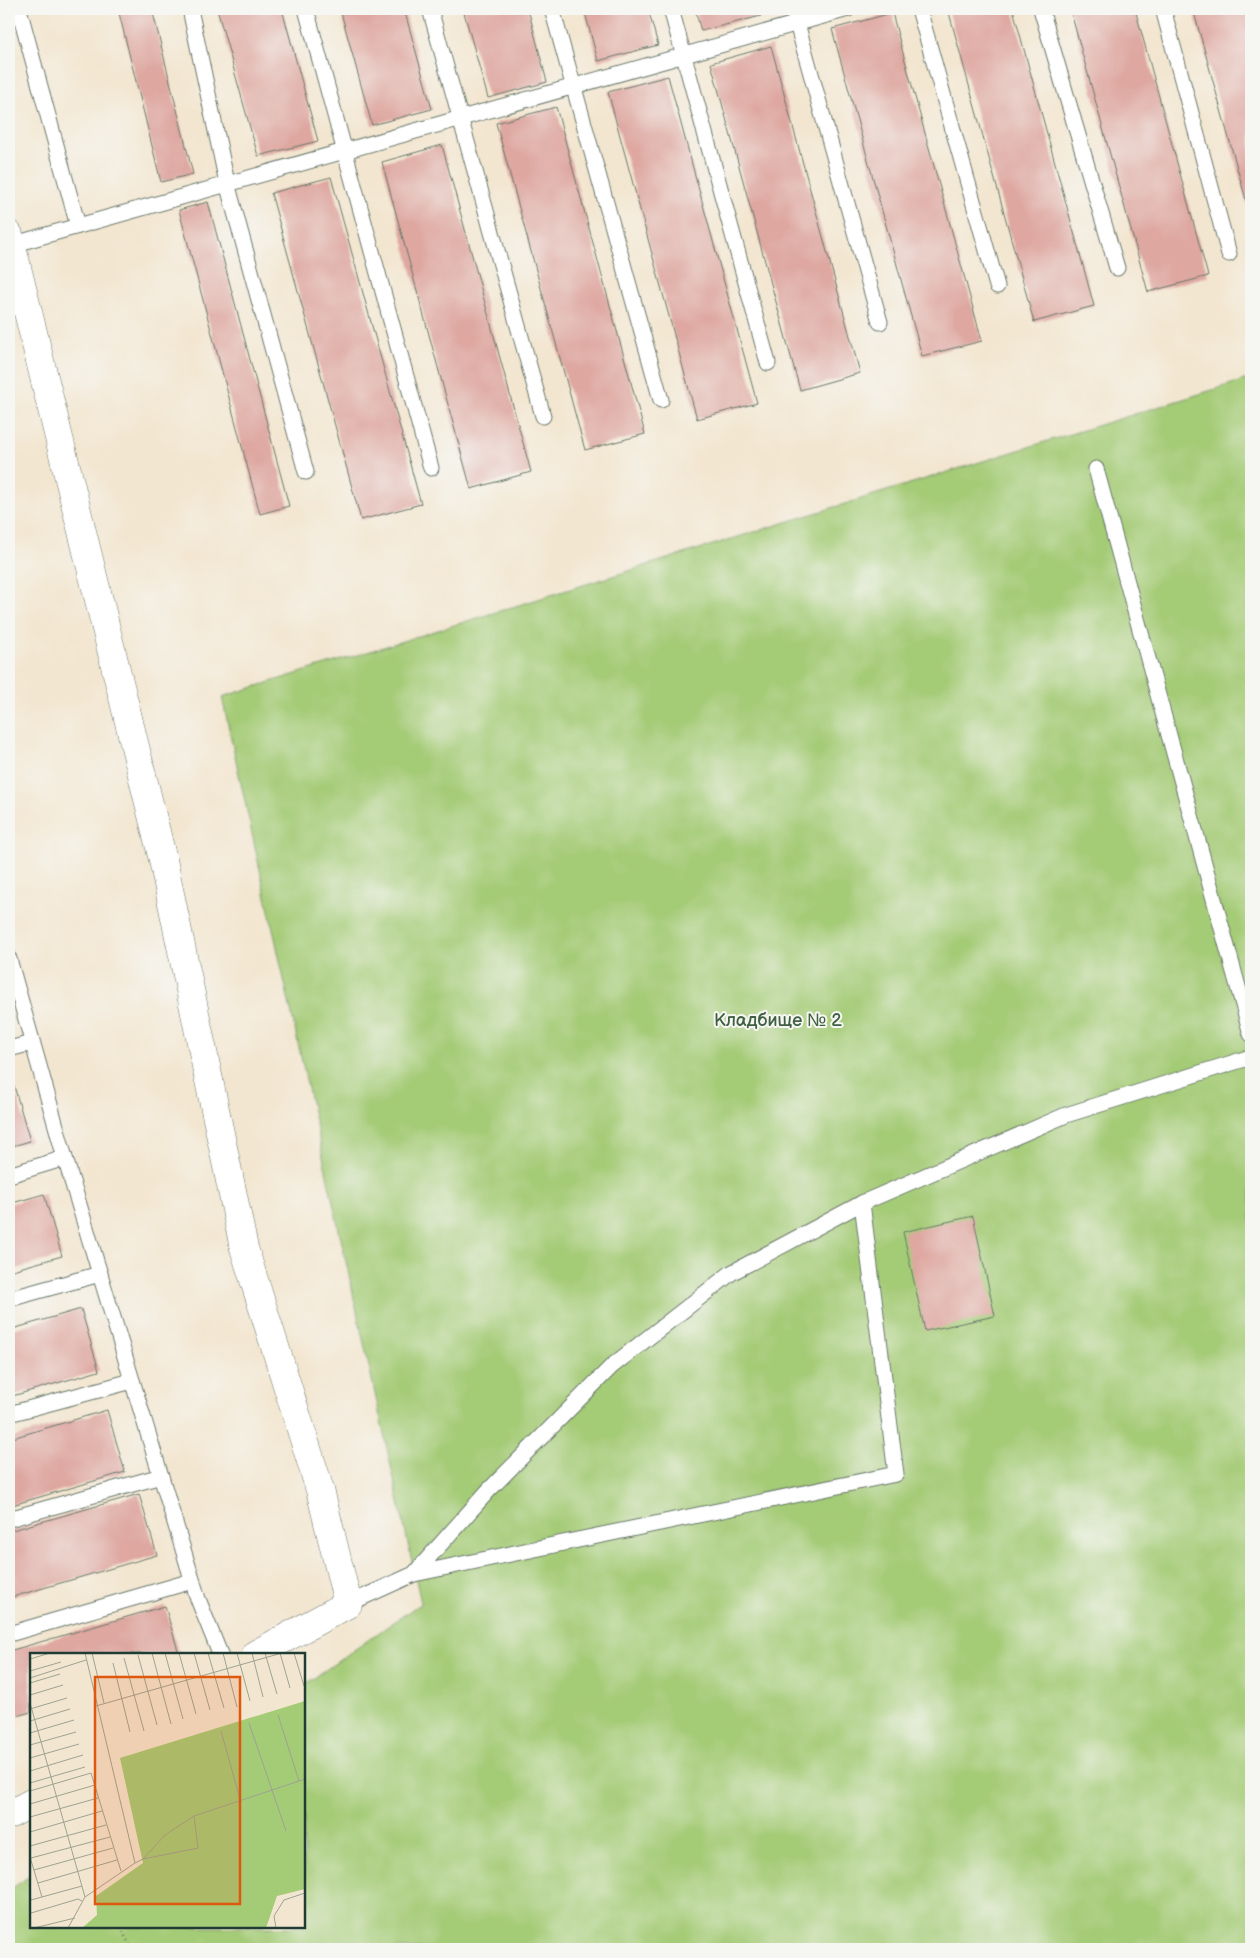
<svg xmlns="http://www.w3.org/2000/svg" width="1260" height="1958" font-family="'Balsamiq Sans',sans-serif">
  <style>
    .green { fill: #a4cb76; stroke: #628455 }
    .building { fill: #dea7a0 }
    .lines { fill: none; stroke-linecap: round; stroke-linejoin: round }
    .service-casing { stroke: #69786b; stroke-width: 17 }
    .minor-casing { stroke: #69786b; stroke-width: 29 }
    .path { stroke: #69786b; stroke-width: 3; stroke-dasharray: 1 4; stroke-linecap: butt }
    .service { stroke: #fff; stroke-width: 15 }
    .minor { stroke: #fff; stroke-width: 28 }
    .labels { text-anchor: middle; stroke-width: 4; stroke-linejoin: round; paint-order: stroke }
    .park-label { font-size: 18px; fill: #406044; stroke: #f6f6f2 }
    .inset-road { fill: none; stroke: #9ea292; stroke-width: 1 }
    .view { fill: #de580e; fill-opacity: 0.15; stroke: #de580e; stroke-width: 2.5 }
    .inset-edge { fill: none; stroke: #1f3d34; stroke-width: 2.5 }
  </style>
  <rect width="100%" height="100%" fill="#f6f6f2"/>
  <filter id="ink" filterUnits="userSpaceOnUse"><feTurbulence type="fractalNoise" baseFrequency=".02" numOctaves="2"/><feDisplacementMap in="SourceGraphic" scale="10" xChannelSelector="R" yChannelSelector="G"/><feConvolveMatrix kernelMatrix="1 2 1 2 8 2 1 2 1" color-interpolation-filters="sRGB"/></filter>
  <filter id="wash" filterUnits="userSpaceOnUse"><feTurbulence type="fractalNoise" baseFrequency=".0096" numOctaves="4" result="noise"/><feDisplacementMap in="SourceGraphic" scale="20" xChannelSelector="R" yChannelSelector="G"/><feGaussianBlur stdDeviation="1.12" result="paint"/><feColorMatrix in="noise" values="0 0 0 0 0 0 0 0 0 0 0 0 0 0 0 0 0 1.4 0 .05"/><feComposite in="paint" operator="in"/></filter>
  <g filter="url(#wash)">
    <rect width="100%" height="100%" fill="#f3e6d0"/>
    <polygon class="green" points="1251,378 1251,1949 13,1949 11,1889 31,1875 31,1927 304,1927 304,1685 421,1603 222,697"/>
    <g id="blocks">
      <g class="building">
        <polygon points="118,9 152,9 193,174 161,182"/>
        <polygon points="217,9 282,9 318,141 258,156"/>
        <polygon points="340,9 404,9 432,109 372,125"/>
        <polygon points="463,9 528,9 547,82 488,98"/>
        <polygon points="584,9 648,9 658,45 598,61"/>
        <polygon points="695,9 759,9 761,16 701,31"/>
        <polygon points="948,9 1013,9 1094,306 1034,322"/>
        <polygon points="1070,9 1135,9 1208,276 1148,292"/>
        <polygon points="1193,9 1251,9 1251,218"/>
        <polygon points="892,13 982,341 922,356 832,29"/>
        <polygon points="771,46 860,373 800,390 711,63"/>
        <polygon points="668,76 757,403 697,419 608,92"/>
        <polygon points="556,107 645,434 585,450 496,123"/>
        <polygon points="442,145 531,472 471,489 382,162"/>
        <polygon points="331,177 421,504 361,520 271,193"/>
        <polygon points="208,202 289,506 260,514 179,210"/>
        <polygon points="9,1079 12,1079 30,1141 9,1147"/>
        <polygon points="44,1194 62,1256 9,1271 9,1204"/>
        <polygon points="973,1216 995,1316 925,1331 903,1232"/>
        <polygon points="81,1309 99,1371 9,1397 9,1330"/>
        <polygon points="107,1410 125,1472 9,1506 9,1439"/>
        <polygon points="139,1494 157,1555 9,1598 9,1531"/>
        <polygon points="165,1606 179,1654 31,1654 31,1712 9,1718 9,1651"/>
      </g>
    </g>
  </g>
  <g filter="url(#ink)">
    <use href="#blocks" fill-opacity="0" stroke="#69786b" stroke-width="1"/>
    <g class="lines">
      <g class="service-casing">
        <g id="service">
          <polyline points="19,9 78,226"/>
          <polyline points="190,9 227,183 306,472"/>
          <polyline points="306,9 431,468"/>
          <polyline points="430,9 543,416"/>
          <polyline points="552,9 661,400"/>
          <polyline points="671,9 768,363"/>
          <polyline points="793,9 880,322"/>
          <polyline points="919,9 997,286"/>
          <polyline points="1041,9 1117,268"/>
          <polyline points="1163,9 1229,254"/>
          <polyline points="11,245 848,9"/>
          <polyline points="1096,469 1251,1034"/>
          <polyline points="9,959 65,1158 198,1599 220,1654"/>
          <polyline points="9,1049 32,1043"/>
          <polyline points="9,1175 65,1158"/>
          <polyline points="862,1203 1066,1115 1251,1057"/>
          <polyline points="9,1299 100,1274"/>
          <polyline points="9,1414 132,1381"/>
          <polyline points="9,1519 161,1476"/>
          <polyline points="348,1604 414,1574 488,1491 612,1366 731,1273 862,1203 896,1474 414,1574"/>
          <polyline points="9,1634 192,1581"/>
        </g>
      </g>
      <g class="minor-casing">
        <g id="minor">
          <polyline points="9,235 163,860 244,1248 320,1490 348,1604 256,1654"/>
          <polyline points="9,1815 31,1803"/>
        </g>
      </g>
      <polyline class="path" points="120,1927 132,1949"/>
      <use href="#service" class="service"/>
      <use href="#minor" class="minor"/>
    </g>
  </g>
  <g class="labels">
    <g class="park-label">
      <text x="778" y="1026">Кладбище № 2</text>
    </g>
  </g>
  <g transform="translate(30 1653)">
    <rect width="275" height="275" fill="#f3e6d0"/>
    <path d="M275,48V236L247,243L236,275H52L67,262L66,243L113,210L90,105Z" fill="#a4cb76"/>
    <path class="inset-road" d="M55,0L105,210L55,244M62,0L74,50M122,0L141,71M135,0L153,66M149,0L166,61M164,0L180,57M178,0L194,55M193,0L207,54M207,0L220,48M222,0L233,44M235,0L247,41M250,0L260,35M264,0L274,33M108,2L127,72M94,5L114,78M0,6L20,0M83,10L100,79M0,18L31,9M0,25L56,7M0,30L30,21M0,42L33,32M0,50L55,244L38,275M66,53L252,0M0,56L37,45M248,62L269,128M0,68L40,56M219,70L256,178M191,78L210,146M0,80L44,67M0,92L46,79M0,105L49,91M0,118L53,102M0,130L55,114M0,138L61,120L91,218M0,151L65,132M164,163L275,126M0,164L68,145M0,179L72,158M0,193L76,172M0,204L12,244M1,205L80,184M105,210L113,206L135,182L164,163L168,195L113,206M4,217L83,195M8,230L87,207M0,243L1,247L52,233M1,260L48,246L52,248M4,275L45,265M246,275L244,263L254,247L275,240"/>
    <path class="view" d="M65,24H210V251H65Z"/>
    <rect width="275" height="275" class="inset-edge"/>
  </g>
  <rect width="1260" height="1958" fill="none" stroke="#f6f6f2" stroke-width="30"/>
</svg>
